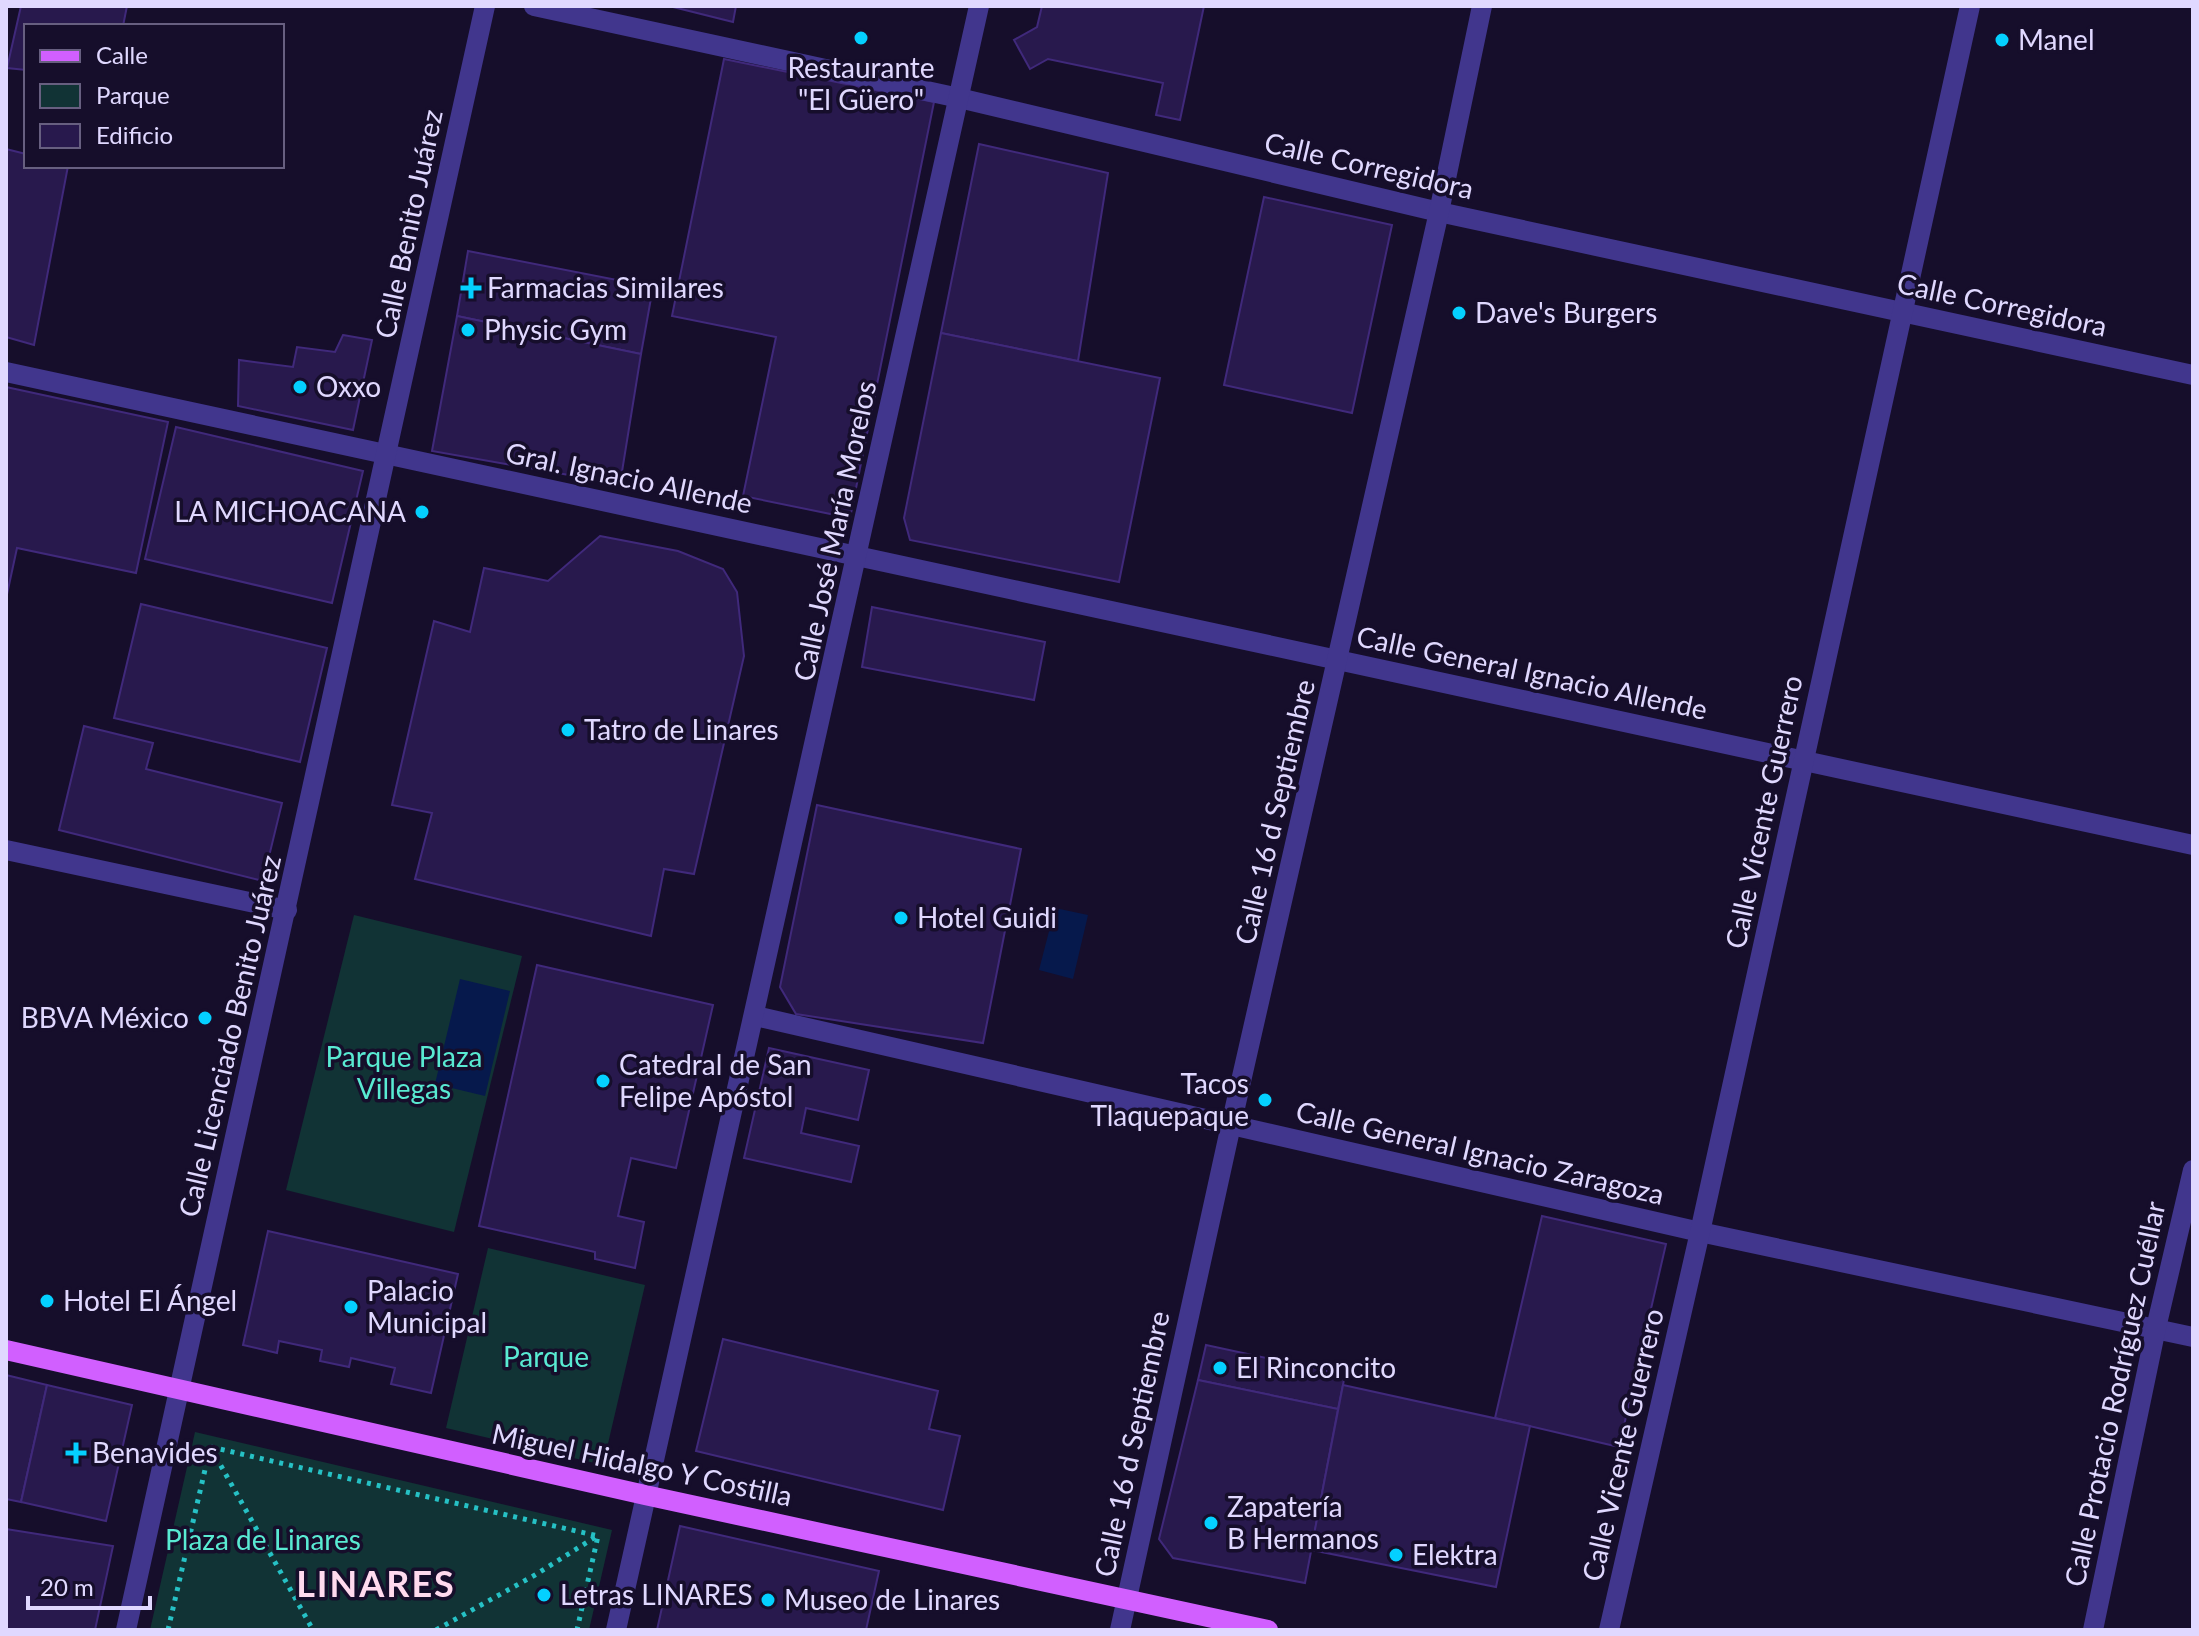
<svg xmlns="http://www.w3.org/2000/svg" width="2199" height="1636" font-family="Lato,sans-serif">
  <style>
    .green { fill: #113335 }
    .water { fill: #06194c }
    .building { fill: #28194d; stroke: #40297b; stroke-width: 2 }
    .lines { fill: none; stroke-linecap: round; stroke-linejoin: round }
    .path { stroke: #26c1c5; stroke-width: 5; stroke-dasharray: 4 6; stroke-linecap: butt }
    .minor { stroke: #41368d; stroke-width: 20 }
    .major { stroke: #d15fff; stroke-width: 20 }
    .poi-dot { fill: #04d0ff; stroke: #160e2b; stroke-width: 3 }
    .labels { text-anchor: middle; stroke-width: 7; stroke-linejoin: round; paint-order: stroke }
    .poi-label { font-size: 28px; fill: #e0d8ff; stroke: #160e2b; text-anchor: start }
    .street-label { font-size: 28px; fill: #e0d8ff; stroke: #160e2b }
    .park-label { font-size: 28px; fill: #59ead2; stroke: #160e2b }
    .district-label { font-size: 36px; font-weight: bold; letter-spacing: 2px; fill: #ffdaee; stroke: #160e2b }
  </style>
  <rect width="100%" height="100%" fill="#160e2b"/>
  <g class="green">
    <polygon points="354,915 522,956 454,1232 286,1190"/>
    <polygon points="488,1248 645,1285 603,1465 446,1428"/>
    <polygon points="195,1432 612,1530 589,1630 150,1630"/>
  </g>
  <g class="water">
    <polygon points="1055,908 1088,915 1073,979 1039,970"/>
    <polygon points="460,979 510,991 485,1096 435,1084"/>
  </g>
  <g class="building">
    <polygon points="21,6 127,6 123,26 26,26 26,70 7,68"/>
    <polygon points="669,6 736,6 733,22"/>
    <polygon points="1042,6 1204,6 1180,120 1156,115 1163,83 1048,59 1030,69 1014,40 1037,27"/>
    <polygon points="724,59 934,102 850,518 743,496 776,337 672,316"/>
    <polygon points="979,144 1108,173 1078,361 941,333"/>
    <polygon points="6,149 26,154 26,166 68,166 34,345 6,337"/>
    <polygon points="1264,197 1392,225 1352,413 1224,385"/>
    <polygon points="468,251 653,287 641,354 457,316"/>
    <polygon points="457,316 641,354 620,484 432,451"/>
    <polygon points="941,333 1160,378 1119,582 910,540 904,518"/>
    <polygon points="343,335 372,340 353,430 238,406 239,360 293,367 297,347 335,352"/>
    <polygon points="6,387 168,422 136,573 17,548 6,599"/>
    <polygon points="176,427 363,471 332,603 145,559"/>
    <polygon points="600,536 678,551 723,569 737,592 744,656 694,874 664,869 651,936 415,879 432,813 392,805 434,621 470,632 484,568 548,581"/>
    <polygon points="141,604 327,648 300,762 114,718"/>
    <polygon points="872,607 1045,642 1034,700 862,667"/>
    <polygon points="84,726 153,743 146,769 282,803 263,881 59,830"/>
    <polygon points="817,805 1021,849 983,1043 796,1014 780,987"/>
    <polygon points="537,965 713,1005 676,1168 631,1158 618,1216 644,1222 635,1268 595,1259 595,1252 479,1226"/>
    <polygon points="769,1048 869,1070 858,1120 806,1108 801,1133 859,1146 851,1182 744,1158"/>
    <polygon points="1542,1216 1666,1244 1619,1447 1495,1418"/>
    <polygon points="268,1231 458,1274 431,1393 391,1384 395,1368 351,1358 349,1367 320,1361 322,1350 279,1341 277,1353 243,1345"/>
    <polygon points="723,1339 938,1391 929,1429 960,1436 943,1510 696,1451"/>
    <polygon points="1206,1345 1345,1375 1338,1409 1198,1380"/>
    <polygon points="6,1375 47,1385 21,1502 6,1499"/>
    <polygon points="1198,1380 1338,1409 1305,1583 1173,1558 1159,1539"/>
    <polygon points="47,1385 132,1405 106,1521 21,1502"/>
    <polygon points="1343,1385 1530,1426 1496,1587 1311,1550"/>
    <polygon points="680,1526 879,1571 866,1630 657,1630"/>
    <polygon points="6,1529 113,1546 95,1630 6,1630"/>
  </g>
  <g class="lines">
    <g class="path">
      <polyline points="211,1447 598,1536 577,1630"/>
      <polyline points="211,1448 313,1630"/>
      <polyline points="168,1630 210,1448"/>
      <polyline points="436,1630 535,1575 597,1536"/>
    </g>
    <g class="minor">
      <polyline points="534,6 959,98 1439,212 2193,375"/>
      <polyline points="6,372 2193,845"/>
      <polyline points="6,850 287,910"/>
      <polyline points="755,1016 1700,1232 2193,1337"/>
      <polyline points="126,1630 485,6"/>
      <polyline points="616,1630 979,6"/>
      <polyline points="1120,1630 1231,1125 1439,212 1482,6"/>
      <polyline points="1609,1630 1700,1232 1970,6"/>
      <polyline points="2093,1630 2156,1328 2193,1170"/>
    </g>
    <polyline class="major" points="6,1350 645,1495 1268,1630"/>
  </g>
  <g class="poi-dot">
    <circle cx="861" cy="38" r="8"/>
    <circle cx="2002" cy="40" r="8"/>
    <path d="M467 276h8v8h8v8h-8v8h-8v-8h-8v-8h8z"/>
    <circle cx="1459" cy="313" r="8"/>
    <circle cx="468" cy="330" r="8"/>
    <circle cx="300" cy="387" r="8"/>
    <circle cx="422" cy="512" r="8"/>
    <circle cx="568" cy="730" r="8"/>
    <circle cx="901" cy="918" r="8"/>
    <circle cx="205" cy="1018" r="8"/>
    <circle cx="603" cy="1081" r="8"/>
    <circle cx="1265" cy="1100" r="8"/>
    <circle cx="47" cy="1301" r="8"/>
    <circle cx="351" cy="1307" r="8"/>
    <circle cx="1220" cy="1368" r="8"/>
    <path d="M72 1441h8v8h8v8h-8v8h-8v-8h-8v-8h8z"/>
    <circle cx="1211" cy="1523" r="8"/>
    <circle cx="1396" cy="1555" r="8"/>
    <circle cx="544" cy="1595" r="8"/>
    <circle cx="768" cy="1600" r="8"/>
  </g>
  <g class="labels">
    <g class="poi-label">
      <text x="2018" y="50">Manel</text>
      <text x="861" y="78" text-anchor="middle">Restaurante<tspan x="861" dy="32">"El Güero"</tspan></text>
      <text x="487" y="298">Farmacias Similares</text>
      <text x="1475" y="323">Dave's Burgers</text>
      <text x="484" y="340">Physic Gym</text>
      <text x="316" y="397">Oxxo</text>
      <text x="406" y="522" text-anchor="end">LA MICHOACANA</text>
      <text x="584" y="740">Tatro de Linares</text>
      <text x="917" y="928">Hotel Guidi</text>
      <text x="189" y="1028" text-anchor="end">BBVA México</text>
      <text x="619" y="1075">Catedral de San<tspan x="619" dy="32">Felipe Apóstol</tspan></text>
      <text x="1249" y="1094" text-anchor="end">Tacos<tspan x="1249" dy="32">Tlaquepaque</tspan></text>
      <text x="367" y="1301">Palacio<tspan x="367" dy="32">Municipal</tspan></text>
      <text x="63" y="1311">Hotel El Ángel</text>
      <text x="1236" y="1378">El Rinconcito</text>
      <text x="92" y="1463">Benavides</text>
      <text x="1227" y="1517">Zapatería<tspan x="1227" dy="32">B Hermanos</tspan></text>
      <text x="1412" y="1565">Elektra</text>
      <text x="560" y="1605">Letras LINARES</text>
      <text x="784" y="1610">Museo de Linares</text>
    </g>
    <g class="street-label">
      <text transform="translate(1369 166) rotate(13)" y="10">Calle Corregidora</text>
      <text transform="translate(409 224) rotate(-78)" y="10">Calle Benito Juárez</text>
      <text transform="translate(2002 305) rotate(12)" y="10">Calle Corregidora</text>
      <text transform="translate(629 478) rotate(12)" y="10">Gral. Ignacio Allende</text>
      <text transform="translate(835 531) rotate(-78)" y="10">Calle José María Morelos</text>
      <text transform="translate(1532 673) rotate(12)" y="10">Calle General Ignacio Allende</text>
      <text transform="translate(1275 812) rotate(-77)" y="10">Calle 16 d Septiembre</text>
      <text transform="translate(1764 812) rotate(-78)" y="10">Calle Vicente Guerrero</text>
      <text transform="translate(230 1036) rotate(-77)" y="10">Calle Licenciado Benito Juárez</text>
      <text transform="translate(1480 1153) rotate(13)" y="10">Calle General Ignacio Zaragoza</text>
      <text transform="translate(2115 1394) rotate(-78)" y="10">Calle Protacio Rodríguez Cuéllar</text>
      <text transform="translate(1132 1444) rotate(-78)" y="10">Calle 16 d Septiembre</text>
      <text transform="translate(1623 1445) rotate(-77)" y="10">Calle Vicente Guerrero</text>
      <text transform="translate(642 1465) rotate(12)" y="10">Miguel Hidalgo Y Costilla</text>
    </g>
    <g class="park-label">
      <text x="404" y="1067">Parque Plaza<tspan x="404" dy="32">Villegas</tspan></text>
      <text x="546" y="1367">Parque</text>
      <text x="263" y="1550">Plaza de Linares</text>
    </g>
    <g class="district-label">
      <text x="376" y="1597">LINARES</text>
    </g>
  </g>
  <rect width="2199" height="1636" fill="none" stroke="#e0d8ff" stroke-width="16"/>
  <rect x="24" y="24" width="260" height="144" fill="#160e2b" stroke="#675f80" stroke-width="2"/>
  <rect x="40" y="50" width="40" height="12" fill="#d15fff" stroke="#675f80" stroke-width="2"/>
  <text x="96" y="64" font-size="24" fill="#e0d8ff">Calle</text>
  <rect x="40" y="84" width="40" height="24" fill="#113335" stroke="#675f80" stroke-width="2"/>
  <text x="96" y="104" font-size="24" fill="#e0d8ff">Parque</text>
  <rect x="40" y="124" width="40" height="24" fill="#28194d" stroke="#675f80" stroke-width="2"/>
  <text x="96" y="144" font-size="24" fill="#e0d8ff">Edificio</text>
  <path d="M28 1596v12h122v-12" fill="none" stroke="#e0d8ff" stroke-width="4"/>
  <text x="40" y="1596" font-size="24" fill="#e0d8ff" stroke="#160e2b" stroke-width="6" paint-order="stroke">20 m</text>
</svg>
